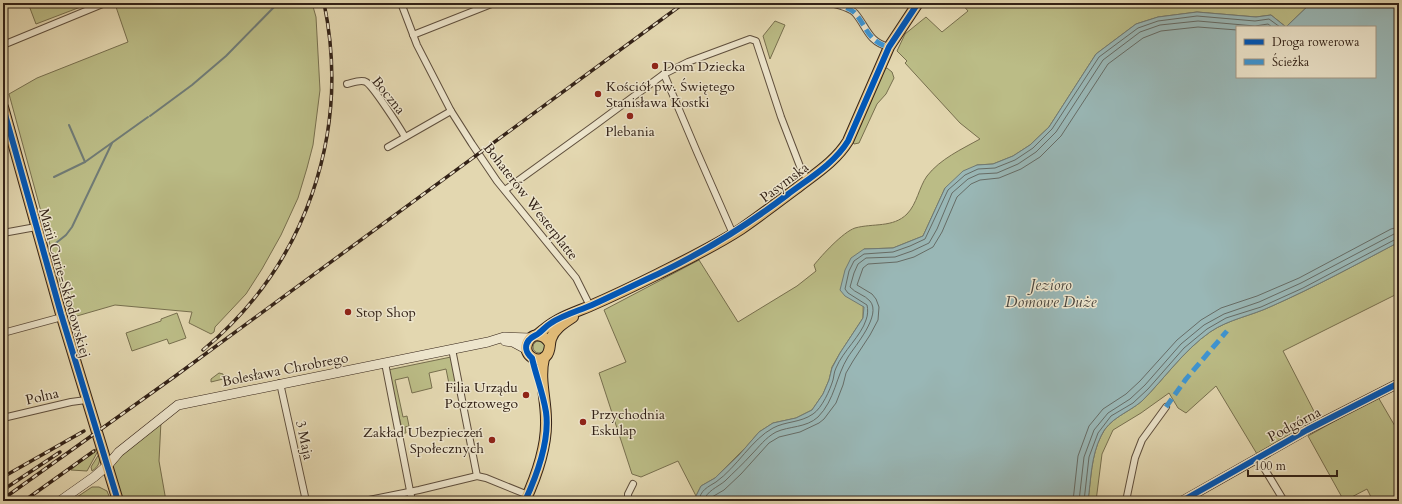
<svg xmlns="http://www.w3.org/2000/svg" width="1402" height="504" font-family="Cardo,serif">
  <style>
    .green { fill: #bbbc86; stroke: #776f4e }
    .water { fill: #99b7b6; stroke: #707b76; fill-rule: evenodd }
    .lines { fill: none; stroke-linecap: round; stroke-linejoin: round }
    .shore { stroke: #666c66; stroke-width: 1 }
    .stream { stroke: #707b76; stroke-width: 2 }
    .street-casing { stroke: #5f4f3d; stroke-width: 8 }
    .secondary-casing { stroke: #332217; stroke-width: 10 }
    .primary-casing { stroke: #332217; stroke-width: 12 }
    .street { stroke: #ede5cc; stroke-width: 6 }
    .secondary { stroke: #ede5cc; stroke-width: 9 }
    .primary { stroke: #e2bc78; stroke-width: 10 }
    .rail-casing { stroke: #332217; stroke-width: 3.5 }
    .rail { stroke: #ede5cc; stroke-width: 2; stroke-dasharray: 6; stroke-linecap: butt }
    .quiet { stroke: #3d95d4; stroke-width: 5; stroke-dasharray: 10 5; stroke-linecap: butt }
    .cycleway-casing { stroke: #ede5cc; stroke-width: 8 }
    .cycleway { stroke: #0057b8; stroke-width: 6 }
    .poi-dot { fill: #8f2418; stroke: #ede5cc; stroke-width: 1.5 }
    .labels { text-anchor: middle; stroke-width: 3; stroke-linejoin: round; paint-order: stroke }
    .poi-label { font-size: 14px; fill: #332217; stroke: #ede5cc; text-anchor: start }
    .street-label { font-size: 14px; fill: #332217; stroke: #ede5cc }
    .water-label { font-size: 15px; font-style: italic; fill: #4c473f; stroke: #ede5cc }
  </style>
  <rect width="100%" height="100%" fill="#e3d7b0"/>
  <filter id="stains"><feTurbulence type="fractalNoise" baseFrequency=".005" numOctaves="4"/><feColorMatrix values="0 0 0 0 .2 0 0 0 0 .09 0 0 0 0 .02 0 0 0 .5 -.17"/></filter>
  <radialGradient id="worn" r=".72"><stop offset=".6" stop-color="#630" stop-opacity="0"/><stop offset="1" stop-color="#630" stop-opacity=".3"/></radialGradient>
  <g class="green">
    <polygon points="28,3 91,3 36,24"/>
    <polygon points="119,3 312,3 316,17 320,90 313,145 307,168 298,198 281,235 262,269 246,294 215,327 214,332 211,334 189,323 192,312 115,305 70,318 9,94 37,78 128,42 115,4"/>
    <path d="M961,3H1311L1286,27L1271,15L1256,17L1197,12L1158,17L1136,24L1096,54L1049,127L1030,145L1013,156L993,164L977,165L945,188L923,236L893,248L864,249L863,318L840,353L832,367L829,380L823,394L812,410L796,418L773,423L759,432L747,446L715,478L701,486L696,496L678,461L641,477L632,474L599,373L626,362L604,310L699,260L738,322L797,286L816,271L814,265C822,255 843,232 855,228C873,223 893,228 907,214C917,204 919,187 927,176C940,159 962,149 980,139L960,123L905,63L907,61L897,51L905,34L926,17L942,32L968,11Z"/>
    <polygon points="775,21 785,25 770,59 763,36"/>
    <polygon points="887,68 892,72 894,78 886,94 877,104 859,143 854,144 853,142 884,69"/>
    <path d="M1399,242V293L1283,351L1319,421L1257,454L1216,386L1186,413L1178,408L1169,393L1141,413L1113,430L1102,454L1096,501H1088C1091,479 1091,456 1101,436C1109,418 1128,413 1142,401C1165,378 1183,351 1210,332C1229,319 1251,316 1272,306C1315,287 1357,264 1399,242Z"/>
    <polygon points="177,313 186,338 169,344 167,339 132,351 126,333 161,321 161,319"/>
    <circle cx="539" cy="347" r="6"/>
    <polygon points="451,357 457,387 450,389 446,369 429,373 432,388 412,393 408,377 395,380 403,417 407,416 409,426 405,427 406,433 403,433 388,370"/>
    <polygon points="219,373 223,374 224,377 223,379 211,382 211,379"/>
    <polygon points="1378,397 1399,433 1399,501 1373,501 1367,489 1344,501 1308,436"/>
    <polygon points="161,421 159,461 166,501 119,501 111,464"/>
    <polygon points="95,449 98,451 87,471 71,470"/>
    <path d="M99,454C101,462 98,467 92,471L91,467Z"/>
    <polygon points="92,487 99,487 107,491 111,501 71,501"/>
  </g>
  <path class="water" d="M1311,3H1399V242C1357,264 1315,287 1272,306C1251,316 1229,319 1210,332C1183,351 1165,378 1142,401C1128,413 1109,418 1101,436C1091,456 1091,479 1088,501H695L696,496L701,486L715,478L739,455L759,432L773,423L796,418L812,410L823,394L829,380L832,368L840,353L863,318L864,307L845,296L840,290L845,270L851,258L864,249L893,248L923,236L945,188L963,171L977,165L993,164L1013,156L1030,145L1049,127L1096,54L1136,24L1158,17L1197,12L1256,17L1271,15L1286,27ZM1237,27H1375V77H1237Z"/>
  <g class="lines">
    <g class="shore">
      <path d="M699,501C700,490 708,487 716,482C737,467 752,439 773,428C786,421 800,423 813,414C822,408 830,390 833,380C834,376 834,372 836,368C843,351 861,336 866,320C868,315 868,309 867,305L848,293L845,289L849,271L854,261L864,254L893,252L910,246L925,239L948,190L965,175L978,169L995,168L1015,160L1033,148L1052,129L1099,57L1138,28L1158,21L1197,16L1255,21L1269,19L1280,27"/>
      <path d="M704,501C706,491 718,487 725,481C734,472 743,464 751,455C759,447 765,438 776,432C789,426 806,428 818,417C835,400 836,376 848,357C855,346 882,315 870,301C865,295 855,293 850,287L854,273L858,264L866,258L895,257L912,251L929,243L937,229L952,193L968,179L979,174L997,173L1018,164L1036,152L1056,132L1103,60L1140,32L1160,25L1198,21L1255,26L1268,24L1272,27"/>
      <polyline points="710,501 712,497 724,490 741,474 769,443 779,437 800,432 819,423 824,419 836,403 843,385 846,373 853,361 870,335 878,320 879,307 876,299 872,294 857,285 863,268 868,264 897,262 914,257 933,247 942,232 957,197 971,184 980,180 999,178 1021,169 1040,157 1061,136 1108,64 1143,38 1161,31 1198,27 1237,30"/>
      <polyline points="1073,501 1078,456 1089,426 1103,409 1126,394 1140,381 1177,340 1201,320 1221,308 1257,296 1299,278 1391,229 1399,227"/>
      <polyline points="1079,501 1084,457 1094,430 1108,413 1130,399 1145,385 1181,344 1204,325 1224,314 1259,302 1301,283 1394,234 1399,233"/>
      <polyline points="1084,501 1089,457 1098,433 1111,416 1133,403 1148,389 1184,348 1207,329 1226,318 1261,307 1303,288 1396,239 1399,238"/>
    </g>
    <g class="stream">
      <polyline points="150,116 192,85 226,56 278,3"/>
      <polyline points="69,125 85,162"/>
      <polyline points="54,177 85,162 148,117"/>
      <polyline points="51,247 66,235 72,227 112,143"/>
    </g>
    <g class="street-casing">
      <g id="street">
        <polyline points="401,3 417,45 451,111 472,144 497,181 576,278 590,306"/>
        <path d="M832,3C839,6 849,7 855,13C867,27 868,42 889,47"/>
        <polyline points="413,35 494,3"/>
        <polyline points="3,45 105,3"/>
        <polyline points="664,74 697,152 733,234"/>
        <path d="M347,84C352,83 361,79 366,82C373,86 400,128 405,137"/>
        <polyline points="388,147 451,111"/>
        <polyline points="505,190 595,125 664,74 688,62 750,39 756,41 781,117 801,169 808,180"/>
        <polyline points="3,233 36,227"/>
        <polyline points="3,333 62,317"/>
        <polyline points="452,349 477,476"/>
        <polyline points="385,363 412,501"/>
        <polyline points="280,383 306,501"/>
        <polyline points="3,418 71,402 86,400"/>
        <polyline points="1258,458 1284,501"/>
        <polyline points="364,501 419,490 477,476 486,478 528,495"/>
        <polyline points="628,501 628,494 633,484"/>
        <polyline points="1126,501 1135,458 1142,440 1166,407"/>
      </g>
    </g>
    <g class="secondary-casing">
      <g id="secondary">
        <polyline points="505,341 513,342 526,349"/>
        <polyline points="60,501 94,477 108,465 119,452 178,405 488,342 504,337 530,338"/>
        <polyline points="1182,501 1307,430 1399,383"/>
      </g>
    </g>
    <g class="primary-casing">
      <g id="primary">
        <polyline points="3,107 61,314 118,501"/>
        <path d="M537,335C556,318 568,315 590,306C613,296 636,285 658,274C686,260 715,246 741,229C760,216 778,202 797,188C815,174 836,161 848,141L889,47L918,3"/>
        <path d="M550,344C544,333 531,332 527,344C523,355 538,365 546,356C551,351 549,345 551,339C554,329 564,323 573,317"/>
        <path d="M525,501C536,477 547,447 546,420C546,398 539,380 544,358"/>
      </g>
    </g>
    <use href="#street" class="street"/>
    <use href="#secondary" class="secondary"/>
    <use href="#primary" class="primary"/>
    <g class="rail-casing">
      <g id="rail">
        <path d="M203,350C306,265 351,133 324,3"/>
        <polyline points="3,477 84,431"/>
        <polyline points="3,490 60,452"/>
        <polyline points="3,499 174,377 684,3"/>
        <polyline points="24,501 94,451"/>
      </g>
    </g>
    <use href="#rail" class="rail"/>
    <g class="quiet">
      <path d="M832,3C839,6 849,7 855,13C867,27 868,42 889,47"/>
      <polyline points="1166,407 1186,379 1227,331"/>
    </g>
    <g class="cycleway-casing">
      <g id="cycleway">
        <polyline points="3,107 61,314 118,501"/>
        <path d="M525,501C537,475 550,441 546,412C543,393 536,376 532,358C526,353 524,346 529,340C532,336 536,336 539,333C543,330 546,326 551,323C563,315 578,311 592,305C614,295 636,284 658,274C704,252 746,226 787,195C808,179 834,164 848,141L889,47L918,3"/>
        <polyline points="1182,501 1307,430 1399,383"/>
      </g>
    </g>
    <use href="#cycleway" class="cycleway"/>
  </g>
  <g class="poi-dot">
    <circle cx="655" cy="66" r="4"/>
    <circle cx="598" cy="94" r="4"/>
    <circle cx="630" cy="116" r="4"/>
    <circle cx="348" cy="312" r="4"/>
    <circle cx="526" cy="395" r="4"/>
    <circle cx="583" cy="422" r="4"/>
    <circle cx="492" cy="440" r="4"/>
  </g>
  <g class="labels">
    <g class="poi-label">
      <text x="663" y="71">Dom Dziecka</text>
      <text x="606" y="91">Kościół pw. Świętego<tspan x="606" dy="16">Stanisława Kostki</tspan></text>
      <text x="630" y="136" text-anchor="middle">Plebania</text>
      <text x="356" y="317">Stop Shop</text>
      <text x="518" y="392" text-anchor="end">Filia Urządu<tspan x="518" dy="16">Pocztowego</tspan></text>
      <text x="591" y="419">Przychodnia<tspan x="591" dy="16">Eskulap</tspan></text>
      <text x="484" y="437" text-anchor="end">Zakład Ubezpieczeń<tspan x="484" dy="16">Społecznych</tspan></text>
    </g>
    <g class="street-label">
      <text transform="translate(389 95) rotate(51)" y="5">Boczna</text>
      <text transform="translate(784 182) rotate(-37)" y="5">Pasymska</text>
      <text transform="translate(531 201) rotate(52)" y="5">Bohaterów Westerplatte</text>
      <text transform="translate(65 283) rotate(74)" y="5">Marii Curie-Skłodowskiej</text>
      <text transform="translate(285 369) rotate(-11)" y="5">Bolesława Chrobrego</text>
      <text transform="translate(42 396) rotate(-13)" y="5">Polna</text>
      <text transform="translate(1294 424) rotate(-28)" y="5">Podgórna</text>
      <text transform="translate(305 440) rotate(78)" y="5">3 Maja</text>
    </g>
    <g class="water-label">
      <text x="1051" y="290">Jezioro<tspan x="1051" dy="17">Domowe Duże</tspan></text>
    </g>
  </g>
  <rect width="1402" height="504" fill="none" stroke="#e3d7b0" stroke-width="16"/>
  <rect x="4" y="4" width="1394" height="496" fill="none" stroke="#332217" stroke-width="2"/>
  <rect x="8" y="8" width="1386" height="488" fill="none" stroke="#332217"/>
  <rect x="1236" y="26" width="140" height="52" fill="#ede5cc" stroke="#a39784"/>
  <rect x="1244" y="39" width="20" height="6" fill="#0057b8" stroke="#a39784"/>
  <text x="1272" y="46" font-size="12" fill="#332217">Droga rowerowa</text>
  <rect x="1244" y="59" width="20" height="6" fill="#3d95d4" stroke="#a39784"/>
  <text x="1272" y="66" font-size="12" fill="#332217">Ścieżka</text>
  <path d="M1248 470v6h89v-6" fill="none" stroke="#332217" stroke-width="2"/>
  <text x="1254" y="470" font-size="12" fill="#332217" stroke="#ede5cc" stroke-width="3" paint-order="stroke">100 m</text>
  <rect width="100%" height="100%" filter="url(#stains)"/>
  <rect width="100%" height="100%" fill="url(#worn)"/>
</svg>
